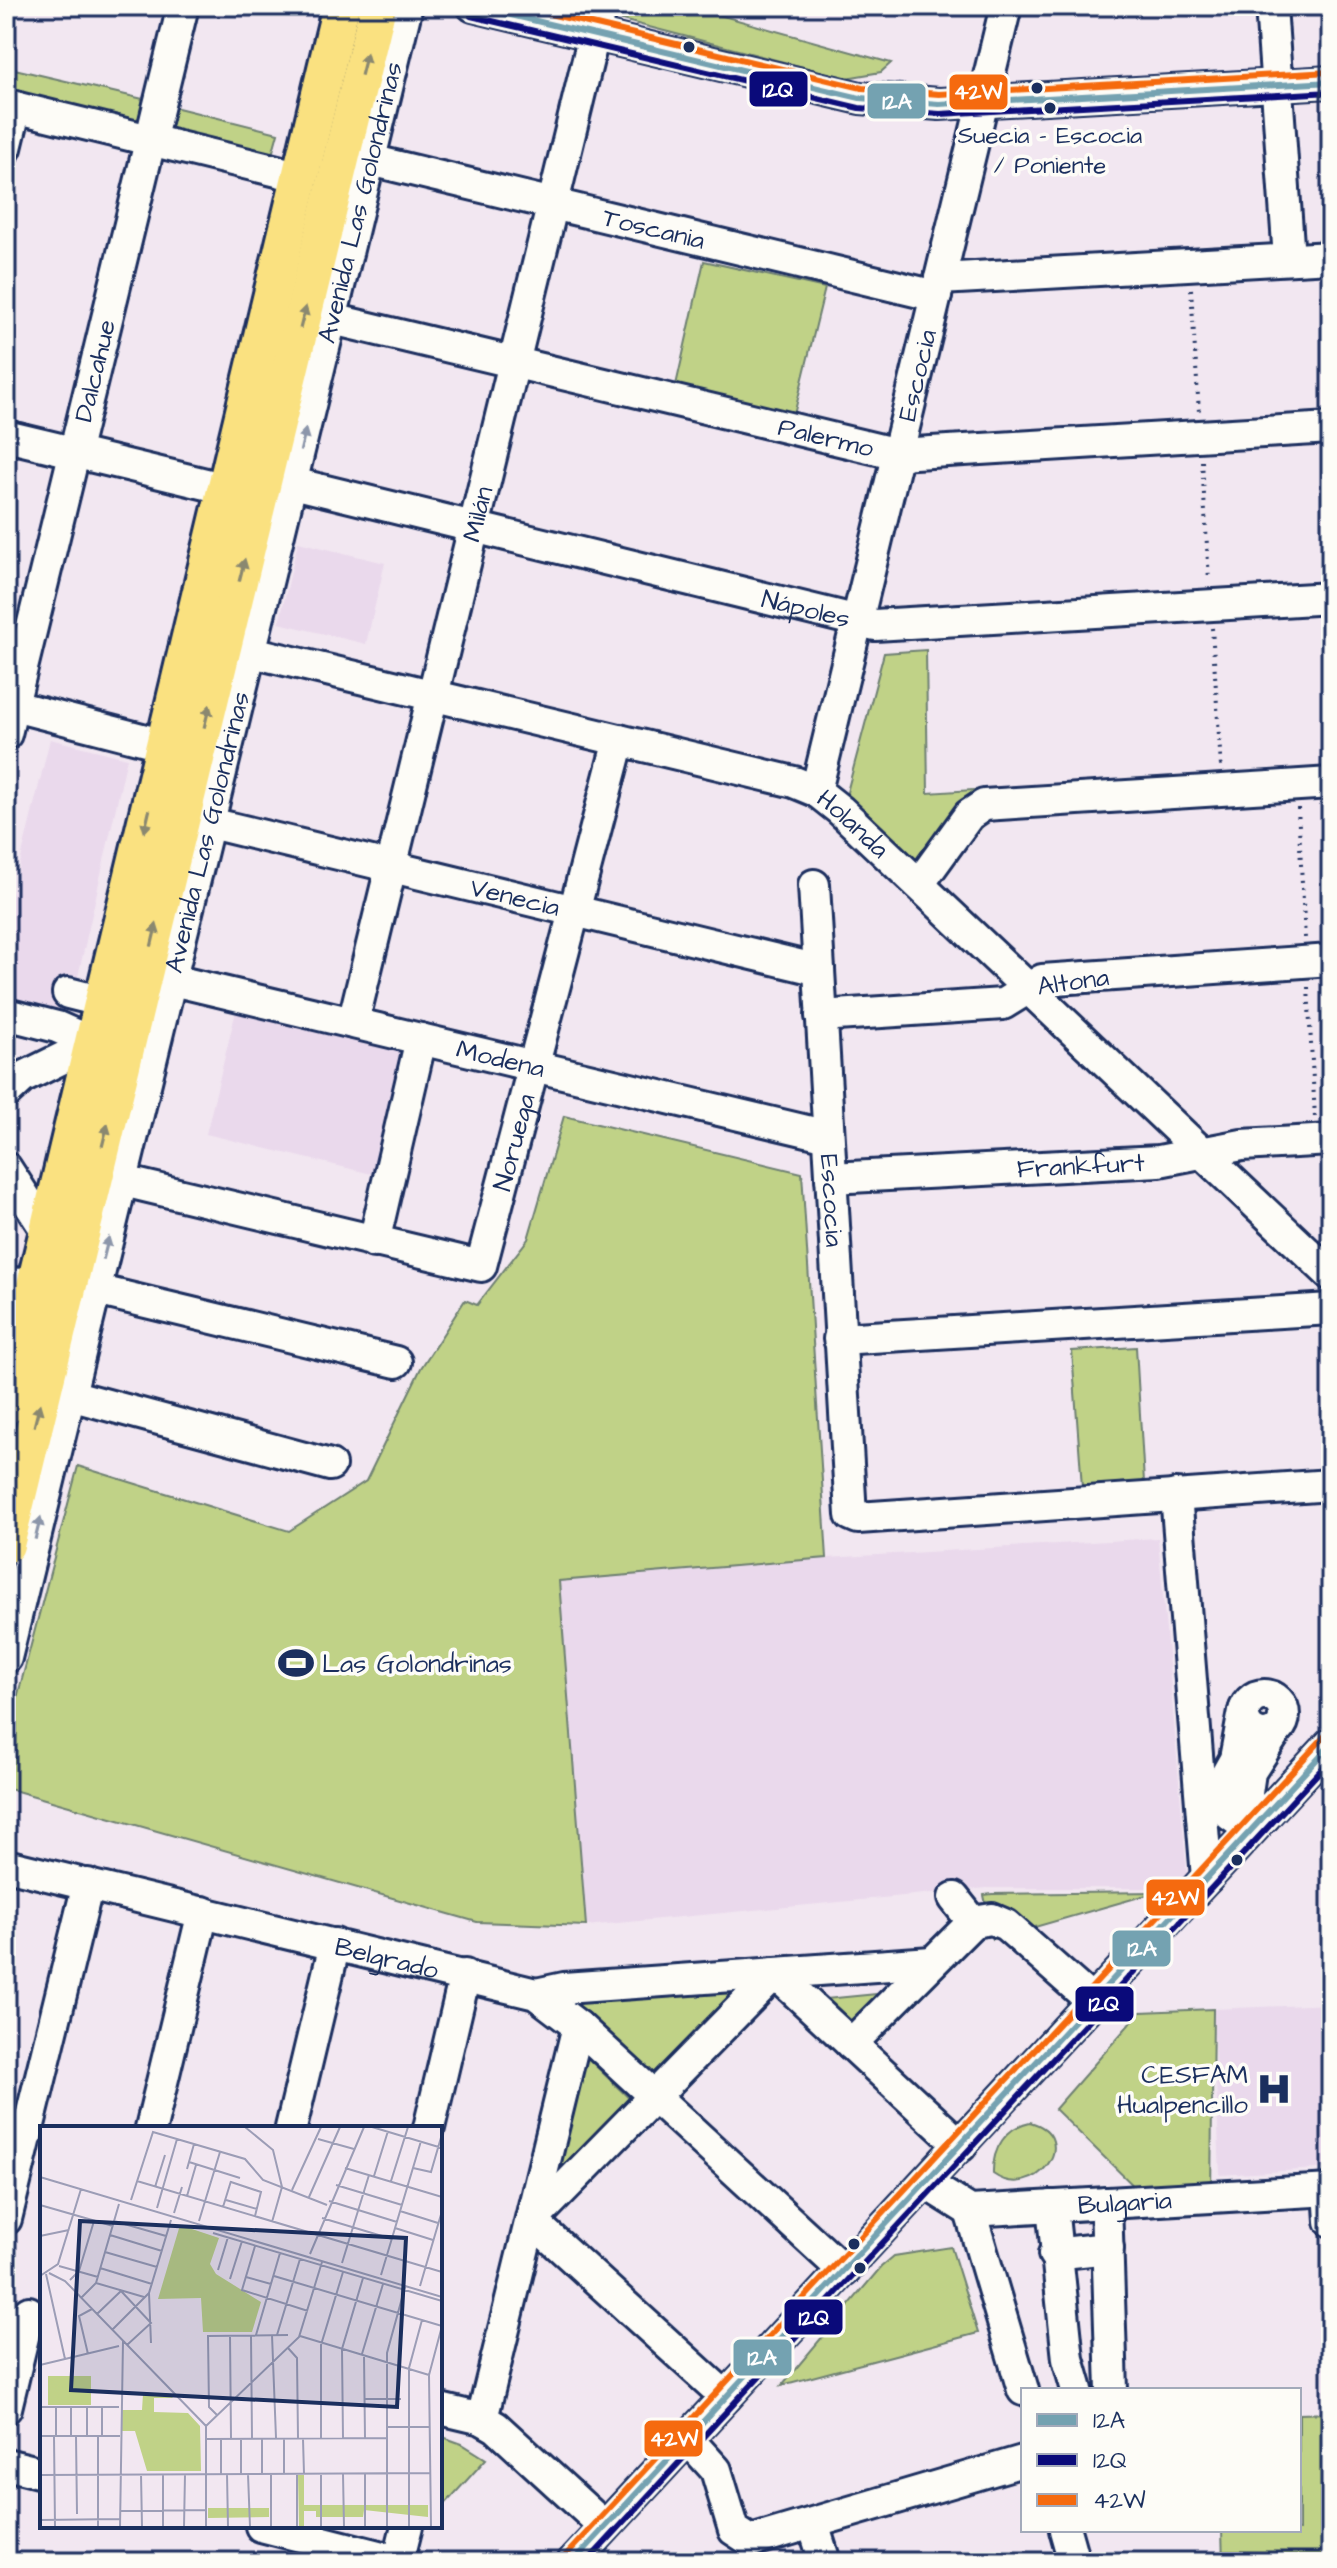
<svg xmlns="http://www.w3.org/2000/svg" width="1337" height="2568" font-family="'Architects Daughter',sans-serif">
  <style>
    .built { fill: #ead9ec }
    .green { fill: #c0d287; stroke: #6e8072; stroke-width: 2 }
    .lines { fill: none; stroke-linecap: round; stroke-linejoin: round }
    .minor-casing { stroke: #1b2f5e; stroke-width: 36 }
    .major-casing { stroke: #1b2f5e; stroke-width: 42 }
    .path { stroke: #1b2f5e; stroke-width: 4; stroke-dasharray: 2 6; stroke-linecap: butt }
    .minor { stroke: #fdfcf7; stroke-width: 30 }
    .major { stroke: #fae180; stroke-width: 36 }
    .bus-1-casing { stroke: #fdfcf7; stroke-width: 12 }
    .bus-2-casing { stroke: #fdfcf7; stroke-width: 12 }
    .bus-3-casing { stroke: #fdfcf7; stroke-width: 12 }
    .bus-1 { stroke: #74a2b1; stroke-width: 6 }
    .bus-2 { stroke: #0a0a7a; stroke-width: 6 }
    .bus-3 { stroke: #f56a0f; stroke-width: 6 }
    .oneway { fill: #8a886f }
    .oneway2 { fill: #8c96aa }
    .bus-dot { fill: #1b2f5e; stroke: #fdfcf7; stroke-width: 3 }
    .labels { text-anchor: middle; stroke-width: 7; stroke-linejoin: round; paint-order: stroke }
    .bus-label { font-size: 24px; fill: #1b2f5e; stroke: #fdfcf7 }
    .street-label { font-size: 26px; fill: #1b2f5e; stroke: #fdfcf7 }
    .poi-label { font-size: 26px; fill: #1b2f5e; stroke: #fdfcf7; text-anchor: start }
    .inset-road { fill: none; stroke: #9c9db6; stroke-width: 2 }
    .view { fill: #1b2f5e; fill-opacity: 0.15; stroke: #1b2f5e; stroke-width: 4 }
    .inset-edge { fill: none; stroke: #1b2f5e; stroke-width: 4 }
    .line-badge { stroke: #fdfcf7; stroke-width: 3 }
    .badge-label { font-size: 22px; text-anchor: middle; font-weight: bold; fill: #fff }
  </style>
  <rect width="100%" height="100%" fill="#f2e7f1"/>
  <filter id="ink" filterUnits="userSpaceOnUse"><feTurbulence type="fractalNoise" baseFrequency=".0125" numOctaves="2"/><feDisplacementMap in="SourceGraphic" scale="16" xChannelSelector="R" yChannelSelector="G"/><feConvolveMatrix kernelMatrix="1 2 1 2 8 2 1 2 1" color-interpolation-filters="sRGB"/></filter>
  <g filter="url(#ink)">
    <g class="built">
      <polygon points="298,542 385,563 366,644 279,623"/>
      <polygon points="50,739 127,758 68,1021 6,1006 6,921"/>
      <polygon points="237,1007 411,1050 380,1176 206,1134"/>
      <polygon points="1158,1538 1187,1874 1180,1883 1156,1888 987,1888 586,1926 559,1581 827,1558"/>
      <polygon points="1331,2004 1331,2168 1220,2175 1213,2009"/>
    </g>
    <g class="green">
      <polygon points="620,6 687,6 891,63 881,72 846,78 618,19"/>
      <polygon points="6,67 143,99 139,118 130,122 6,90"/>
      <polygon points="170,106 278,133 273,151 266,155 170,130 166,122"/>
      <polygon points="704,261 825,288 792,423 674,394"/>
      <polygon points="926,650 928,793 988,789 992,815 935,884 846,796 884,653"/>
      <polygon points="564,1116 802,1173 827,1558 559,1581 586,1926 477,1922 6,1788 6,1740 78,1466 289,1531 366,1481 421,1368 465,1300 477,1305 528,1239"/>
      <polygon points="1136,1347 1144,1482 1082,1487 1072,1351"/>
      <polygon points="1157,1892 993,1939 984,1895 992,1894"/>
      <polygon points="747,1985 656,2079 558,1997"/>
      <polygon points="907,1991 846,2059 785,2003"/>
      <polygon points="1213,2009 1211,2198 1150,2202 1055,2109 1140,2012"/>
      <polygon points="576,2047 636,2105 543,2198"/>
      <path d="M1030,2122C1084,2137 1035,2204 993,2174C992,2149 1006,2127 1030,2122Z"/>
      <polygon points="951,2247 978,2333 782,2385 881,2267 894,2256"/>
      <polygon points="1331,2413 1331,2562 1223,2562 1222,2530 1299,2530 1299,2414"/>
      <polygon points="440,2436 462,2444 486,2459 440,2510"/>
    </g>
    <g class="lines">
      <g class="minor-casing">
        <g id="minor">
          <polyline points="473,6 860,98 939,104 1331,82"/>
          <polyline points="1271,6 1289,259"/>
          <polyline points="6,105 302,177"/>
          <polyline points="6,148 16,107"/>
          <path id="s1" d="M370,160L936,296"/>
          <polyline points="940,279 1331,257"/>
          <path id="s2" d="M332,319L898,454L1331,428"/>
          <polyline points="6,436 227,489"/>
          <path id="s3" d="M293,483L875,625L1331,598"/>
          <path id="s4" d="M235,648L794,782L816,791L840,810L1331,1275"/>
          <polyline points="6,704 165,745"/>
          <path id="s5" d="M6,734L183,6"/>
          <path id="s6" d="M816,791L1006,6"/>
          <path id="s7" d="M210,823L819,970"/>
          <polyline points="919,884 969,815 984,805 1331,783"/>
          <path id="s8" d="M814,885L851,1515L858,1518L1331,1485"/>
          <path id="s9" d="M172,980L828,1136"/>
          <polyline points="68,993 104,1002"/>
          <polyline points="6,1014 57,1027 93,1043"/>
          <polyline points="821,1016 1003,1004 1042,980 1331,960"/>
          <path id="s10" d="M353,1023L601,6"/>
          <polyline points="6,1093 22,1078 93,1043"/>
          <polyline points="6,1168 48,1233"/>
          <path id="s11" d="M831,1178L1159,1161L1242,1145L1331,1140"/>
          <path id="s12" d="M123,1181L481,1266L619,740"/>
          <polyline points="374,1242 421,1039"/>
          <polyline points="6,1281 34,1288"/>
          <polyline points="96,1290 396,1362"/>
          <polyline points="839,1339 1331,1309"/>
          <polyline points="70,1395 330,1465"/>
          <polyline points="1176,1495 1207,1878"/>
          <path id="s13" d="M6,1658L407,6"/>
          <circle cx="1264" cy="1715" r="20"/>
          <polyline points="1244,1711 1235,1759 1217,1791 1230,1815 1251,1830"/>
          <polyline points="1264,1817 1246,1800 1250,1772 1275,1733"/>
          <path id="s14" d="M6,1865L536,1994L578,2026L844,2271"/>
          <polyline points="973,1922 992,1919 1006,1925 1093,2002"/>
          <polyline points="536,1994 564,1988 932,1962"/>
          <polyline points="851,2044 973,1922 954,1898"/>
          <polyline points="151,2128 203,1912"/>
          <polyline points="291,2128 335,1944"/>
          <polyline points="429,2128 465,1975"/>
          <path id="s15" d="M925,2183L970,2211L1331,2190"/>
          <polyline points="1329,2190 1331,2221"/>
          <polyline points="1106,2203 1112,2390"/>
          <polyline points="1052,2206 1068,2359 1077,2390"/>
          <polyline points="970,2211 1023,2390"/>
          <polyline points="6,2219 88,1884"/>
          <polyline points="1054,2254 1108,2248"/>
          <polyline points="726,2397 532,2221 775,1973 961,2146"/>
          <polyline points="6,2408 29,2312"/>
          <polyline points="440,2409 482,2419 496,2427 605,2527"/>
          <polyline points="482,2419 578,2026"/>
          <polyline points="688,2439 716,2470 734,2530 751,2541 1023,2461"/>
          <polyline points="6,2464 42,2473"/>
          <polyline points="813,2524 825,2562"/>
          <polyline points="261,2526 402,2562"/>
          <polyline points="1065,2530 1074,2562"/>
          <polyline points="398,2562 407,2526"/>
          <polyline points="573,2562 1331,1744"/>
        </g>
      </g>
      <g class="major-casing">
        <g id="major">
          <polyline points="6,1406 341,6"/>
          <polyline points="6,1545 378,6"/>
        </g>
      </g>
      <g class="path">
        <polyline points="1191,289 1199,412"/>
        <polyline points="1202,461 1209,580"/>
        <polyline points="1212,628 1221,767"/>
        <polyline points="1298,808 1305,939"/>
        <polyline points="1308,987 1315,1118"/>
      </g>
      <use href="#minor" class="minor"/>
      <use href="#major" class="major"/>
      <g class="bus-1-casing">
        <g id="bus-1">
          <polyline points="473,6 860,98 939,104 1331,82"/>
          <polyline points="573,2562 1331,1744"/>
        </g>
      </g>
      <g class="bus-2-casing">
        <g id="bus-2">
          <polyline points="471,16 859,108 940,114 1331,92"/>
          <polyline points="587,2562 1331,1759"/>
        </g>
      </g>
      <g class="bus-3-casing">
        <g id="bus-3">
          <polyline points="516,6 862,88 939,94 1330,72"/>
          <polyline points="566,2555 1324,1737"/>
        </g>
      </g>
      <use href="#bus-1" class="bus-1"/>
      <use href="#bus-2" class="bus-2"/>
      <use href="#bus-3" class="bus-3"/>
    </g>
    <defs><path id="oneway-solid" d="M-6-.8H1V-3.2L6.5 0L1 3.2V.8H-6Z" transform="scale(2)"/></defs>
    <g class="oneway">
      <use href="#oneway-solid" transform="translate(364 64) rotate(-76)"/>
      <use href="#oneway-solid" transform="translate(303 317) rotate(-76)"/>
      <use href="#oneway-solid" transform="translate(242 570) rotate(-76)"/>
      <use href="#oneway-solid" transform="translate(207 716) rotate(-76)"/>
      <use href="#oneway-solid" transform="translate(147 821) rotate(103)"/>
      <use href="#oneway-solid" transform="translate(154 935) rotate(-77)"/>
      <use href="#oneway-solid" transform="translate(105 1135) rotate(-76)"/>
      <use href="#oneway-solid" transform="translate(37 1415) rotate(-76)"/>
    </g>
    <g class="oneway2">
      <use href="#oneway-solid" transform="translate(303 440) rotate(-77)"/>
      <use href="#oneway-solid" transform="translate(106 1248) rotate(-76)"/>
      <use href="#oneway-solid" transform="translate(38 1528) rotate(-76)"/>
    </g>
  </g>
  <defs>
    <g id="stadium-bare" transform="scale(2.76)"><path d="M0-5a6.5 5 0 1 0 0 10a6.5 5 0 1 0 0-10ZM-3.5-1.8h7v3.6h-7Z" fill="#1b2f5e" stroke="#fdfcf7" stroke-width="2.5" paint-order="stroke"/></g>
    <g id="hospital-bare" transform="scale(2.76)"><path d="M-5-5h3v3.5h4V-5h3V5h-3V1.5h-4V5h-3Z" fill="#1b2f5e" stroke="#fdfcf7" stroke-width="2.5" paint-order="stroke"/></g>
  </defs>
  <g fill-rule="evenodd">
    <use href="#stadium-bare" x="296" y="1663"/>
    <use href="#hospital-bare" x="1274" y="2089"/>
  </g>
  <g class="bus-dot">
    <circle cx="689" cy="47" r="7"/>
    <circle cx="1037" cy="88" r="7"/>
    <circle cx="1050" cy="108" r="7"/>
    <circle cx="1237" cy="1860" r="7"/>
    <circle cx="854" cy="2244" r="7"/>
    <circle cx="860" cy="2268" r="7"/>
  </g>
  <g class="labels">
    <g class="bus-label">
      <text x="1050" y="143">Suecia - Escocia<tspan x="1050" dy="30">/ Poniente</tspan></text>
    </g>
    <g class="street-label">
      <text dy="9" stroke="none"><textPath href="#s13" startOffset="1498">Avenida Las Golondrinas</textPath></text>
      <text dy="9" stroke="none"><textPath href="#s1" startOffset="292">Toscania</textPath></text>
      <text dy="9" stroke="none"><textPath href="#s5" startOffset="374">Dalcahue</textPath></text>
      <text dy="9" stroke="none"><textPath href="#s6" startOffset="428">Escocia</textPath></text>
      <text dy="9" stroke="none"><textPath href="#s2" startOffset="508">Palermo</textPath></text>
      <text dy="9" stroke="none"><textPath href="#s10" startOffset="524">Milán</textPath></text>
      <text dy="9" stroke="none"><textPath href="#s3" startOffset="528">Nápoles</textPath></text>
      <text dy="9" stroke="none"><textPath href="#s4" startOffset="648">Holanda</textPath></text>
      <text dy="9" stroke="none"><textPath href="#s13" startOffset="850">Avenida Las Golondrinas</textPath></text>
      <text dy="9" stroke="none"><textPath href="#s7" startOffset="314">Venecia</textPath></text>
      <text transform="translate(1073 981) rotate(-8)" y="9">Altona</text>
      <text dy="9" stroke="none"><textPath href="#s9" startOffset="338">Modena</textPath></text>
      <text dy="9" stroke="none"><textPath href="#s12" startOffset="496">Noruega</textPath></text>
      <text dy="9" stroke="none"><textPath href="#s11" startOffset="250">Frankfurt</textPath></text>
      <text dy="9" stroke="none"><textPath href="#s8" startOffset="316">Escocia</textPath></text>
      <text dy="9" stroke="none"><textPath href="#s14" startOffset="392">Belgrado</textPath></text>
      <text dy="9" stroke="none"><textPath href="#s15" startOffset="208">Bulgaria</textPath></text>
    </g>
    <g class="poi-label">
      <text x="322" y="1672">Las Golondrinas</text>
      <text x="1248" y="2083" text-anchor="end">CESFAM<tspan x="1248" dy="30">Hualpencillo</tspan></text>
    </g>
  </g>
  <g transform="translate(40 2126)">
    <rect width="402" height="402" fill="#f2e7f1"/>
    <path d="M140,99L179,112L170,138L176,148L221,176L212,206H163L161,172L118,173ZM8,250H51V279H8ZM103,268H129L133,272H114V286L148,287L160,300L161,345H107L95,305H82V284H102ZM258,349H264V379H388V391L324,384L323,391H276V385H264V401H259ZM168,382H229V391L168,392Z" fill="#c0d287"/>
    <path class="inset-road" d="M205,1L233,24L242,61L232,96M332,1L402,22M278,13L314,23M149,36L200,52M305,42L402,71M373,42L391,46L402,8M147,43L154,18M334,50L348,5M0,51L402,171M97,55L402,146M351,55L368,1M191,56L221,66L215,90M296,59L362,79M115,61L125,29M252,64L281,1M147,70L156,39M269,71L300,1M91,74L113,6L205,33L223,54L287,79M186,74L217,83M289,75L357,96M0,79L73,100M183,81L191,55M117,82L137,13M360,85L398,97M134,87L142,61M282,92L352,113M74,95L126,110M159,95L180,26M355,102L393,114M173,107L402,175M70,109L122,125M0,110L29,104M215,120L202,164L268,185M65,126L117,141M270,128L324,1M302,137L329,49M19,140L58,151M60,142L112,158M178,144L188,111M9,147L25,155L166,300V401M6,148L25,233M341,149L381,15M0,150L18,138L41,63M234,150L402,200M206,151L231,158M190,153L202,115M30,154L39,145L54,95M56,157L104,171M380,160L402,85M41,172L56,157L79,78M57,188L81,165L111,197L87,219M72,204L109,167M190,209L191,312M216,209L240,127M232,209L236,312M237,209L260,133M211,210L212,312M260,210L389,249M111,217L109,167L131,94M248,222L257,232L258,312M48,228L39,190L52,183M322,228L343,158M324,229L325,312M0,239L79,220M324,273H361M0,281H79M16,281V310M31,281V310M47,281V310M62,281V310M177,289L169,281L168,210L248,209M166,300L259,211L282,136M347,301H390M0,310H80M14,310L15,401M36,310L37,388M181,312V348M201,312V348M281,312V219L303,146M303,312L302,223L323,152M166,313L347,312M244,313V348M263,313L264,348M101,348L102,401M123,348V401M187,348L188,401M208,348L210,401M222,348V312M231,348V401M257,348V401M303,348L304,401M0,349L390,347M80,385L166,384M0,394L80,393M58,401V310M80,401L83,215M144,401L145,348M281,401V348M325,401V347M347,401V227L365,161M369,401V242L382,194M391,401L389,249L402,200"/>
    <path class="view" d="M40,95L366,112L357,281L31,264Z"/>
    <rect width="402" height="402" class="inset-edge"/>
  </g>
  <g class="line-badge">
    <rect x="748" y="70" width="61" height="38" rx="8" fill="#0a0a7a"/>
    <rect x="948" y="73" width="61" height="38" rx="8" fill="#f56a0f"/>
    <rect x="866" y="82" width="61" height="38" rx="8" fill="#74a2b1"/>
    <rect x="1145" y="1878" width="61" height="39" rx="8" fill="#f56a0f"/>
    <rect x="1111" y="1929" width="61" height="39" rx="8" fill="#74a2b1"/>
    <rect x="1074" y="1985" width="61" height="38" rx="8" fill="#0a0a7a"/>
    <rect x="783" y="2298" width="61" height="38" rx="8" fill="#0a0a7a"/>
    <rect x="732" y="2338" width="61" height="39" rx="8" fill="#74a2b1"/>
    <rect x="643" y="2419" width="61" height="39" rx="8" fill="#f56a0f"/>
  </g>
  <g class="badge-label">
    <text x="778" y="97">12Q</text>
    <text x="978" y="99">42W</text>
    <text x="897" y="109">12A</text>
    <text x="1175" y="1905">42W</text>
    <text x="1142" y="1956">12A</text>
    <text x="1104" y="2011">12Q</text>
    <text x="814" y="2325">12Q</text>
    <text x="762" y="2365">12A</text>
    <text x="674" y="2446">42W</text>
  </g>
  <rect width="1337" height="2568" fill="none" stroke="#fdfcf7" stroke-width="32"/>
  <rect x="16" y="16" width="1305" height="2536" fill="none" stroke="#1b2f5e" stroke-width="3" filter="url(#ink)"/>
  <rect x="1021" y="2388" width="280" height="144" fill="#fdfcf7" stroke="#a3aaba" stroke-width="2"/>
  <rect x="1037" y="2414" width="40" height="12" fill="#74a2b1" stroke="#a3aaba" stroke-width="2"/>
  <text x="1093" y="2428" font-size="24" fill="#1b2f5e">12A</text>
  <rect x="1037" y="2454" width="40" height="12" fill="#0a0a7a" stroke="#a3aaba" stroke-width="2"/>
  <text x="1093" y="2468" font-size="24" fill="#1b2f5e">12Q</text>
  <rect x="1037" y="2494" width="40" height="12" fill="#f56a0f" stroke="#a3aaba" stroke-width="2"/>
  <text x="1093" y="2508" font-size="24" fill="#1b2f5e">42W</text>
</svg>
